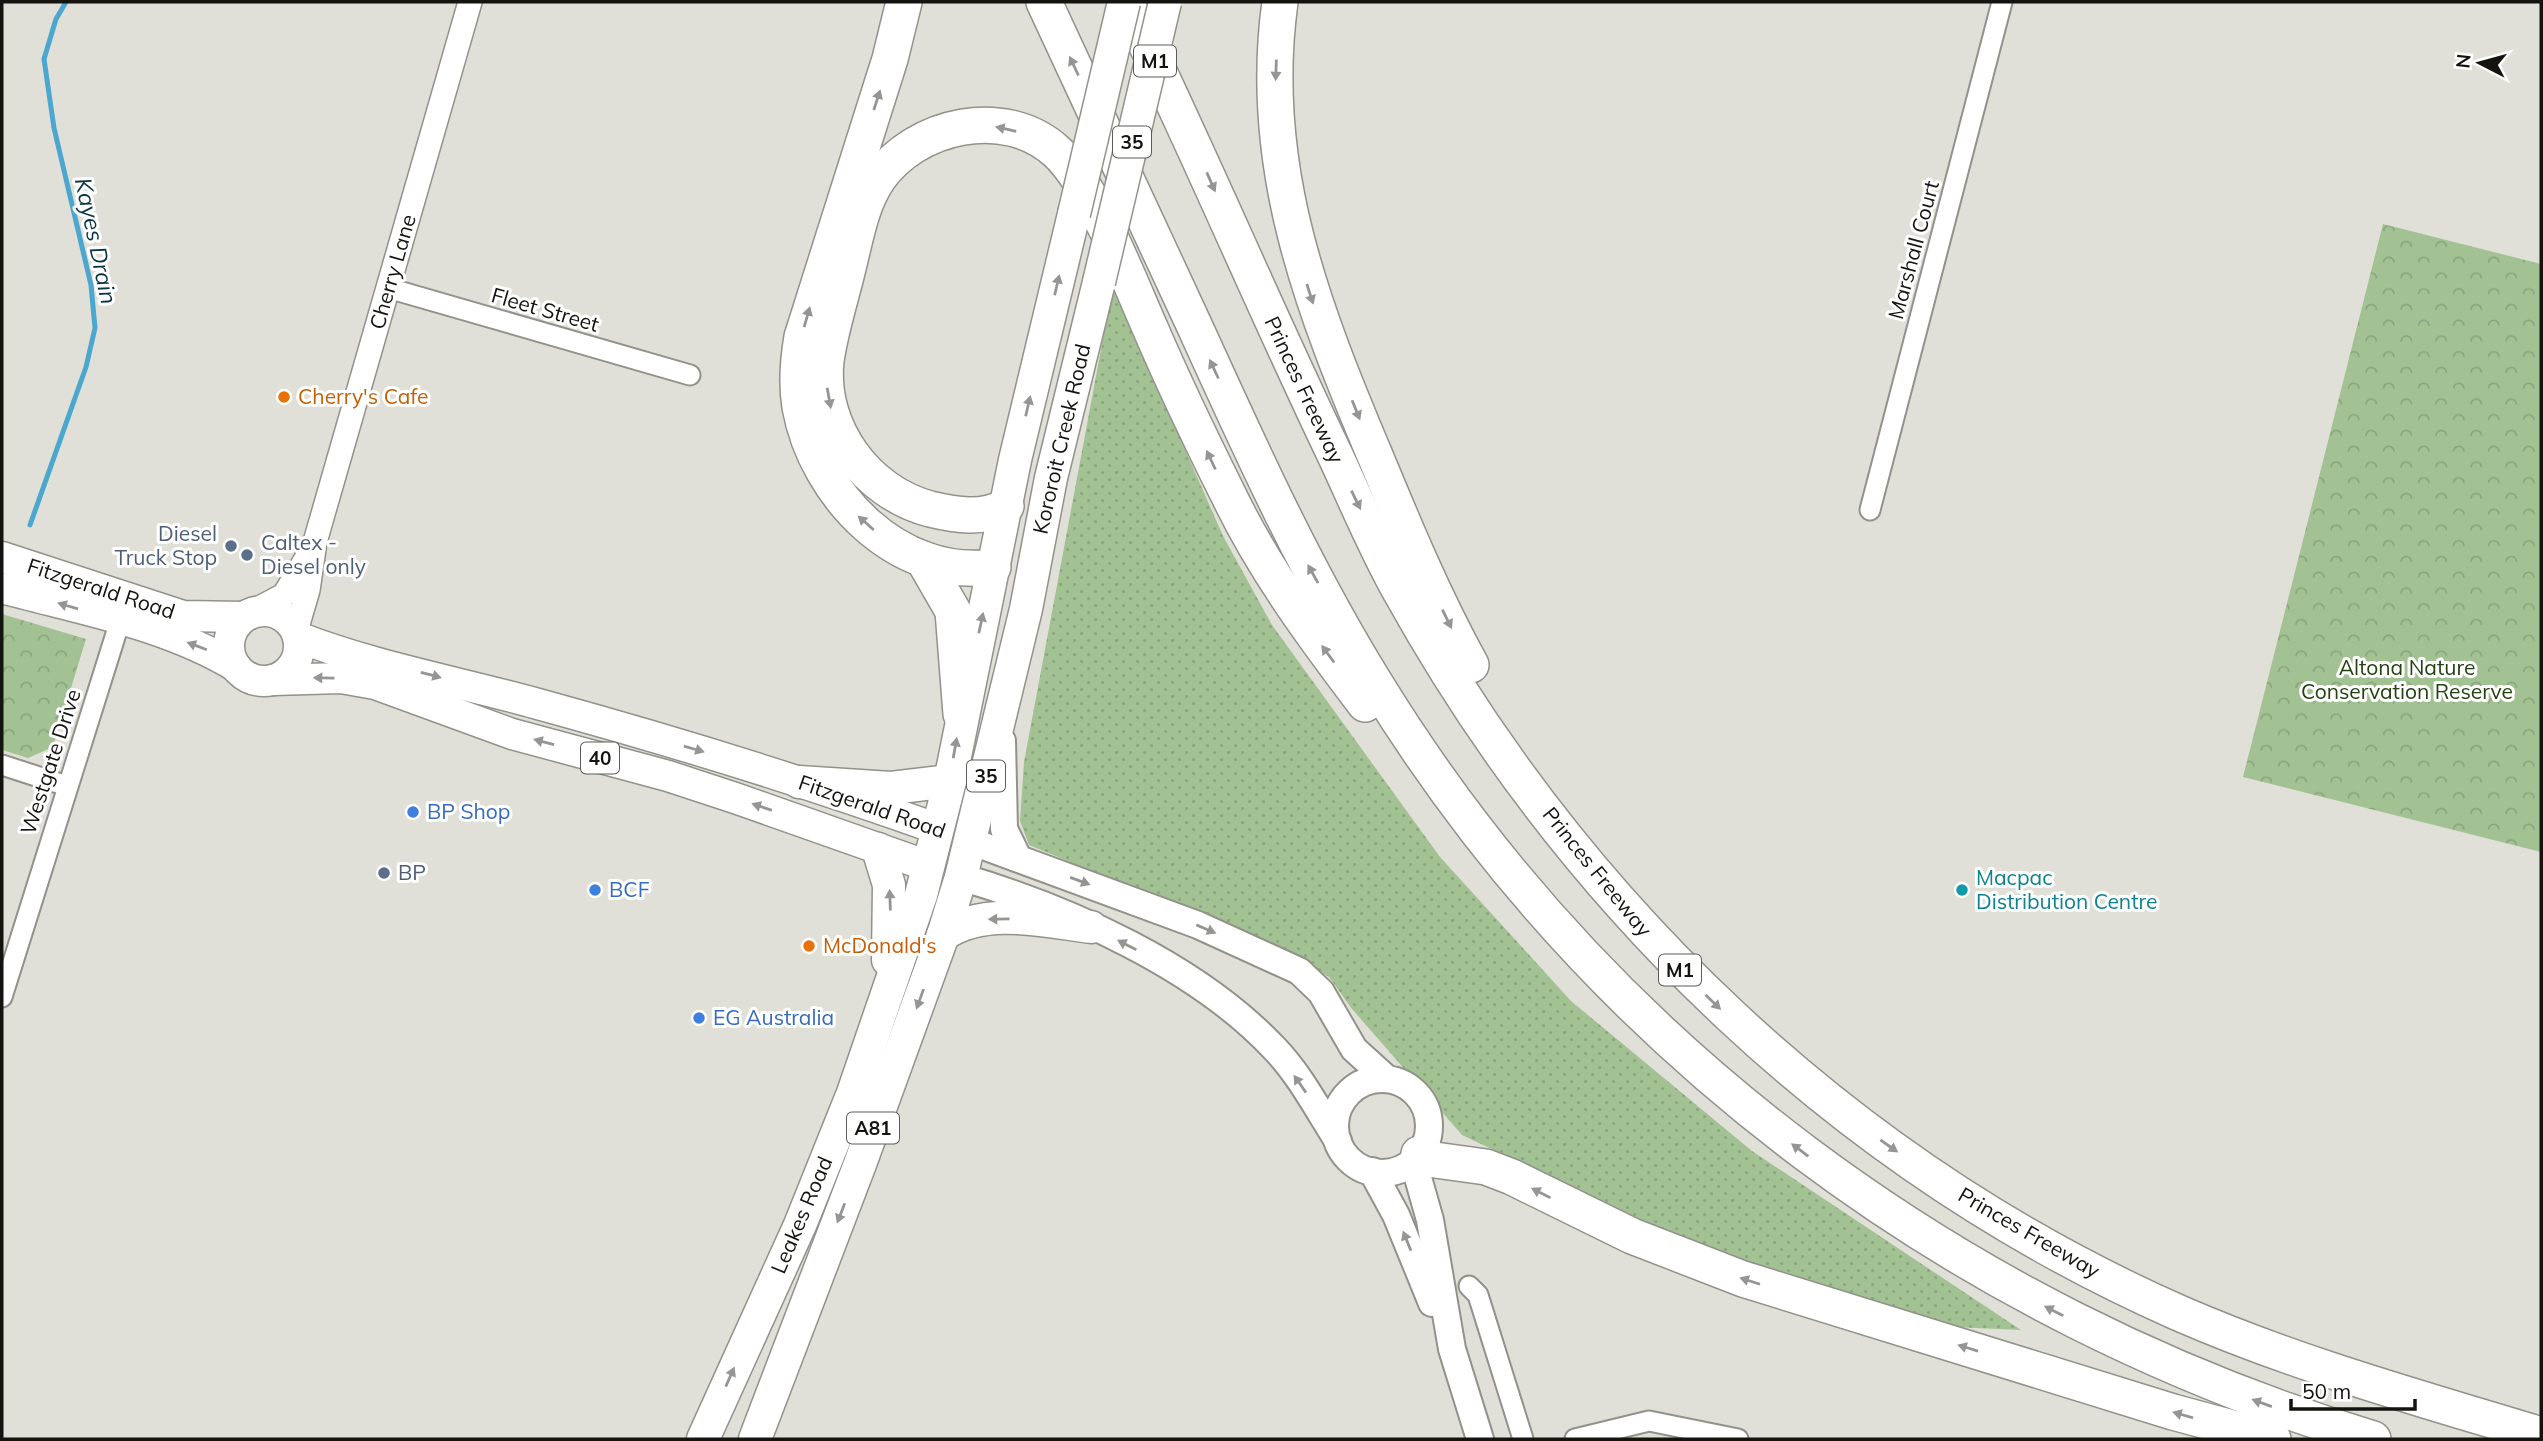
<svg xmlns="http://www.w3.org/2000/svg" width="2543" height="1441" font-family="Mulish,sans-serif">
  <style>
    .grass { fill: url(#grass-dots) }
    .park { fill: url(#park-crowns) }
    .lines { fill: none; stroke-linecap: round; stroke-linejoin: round }
    .stream { stroke: #4ba7ce; stroke-width: 5 }
    .minor-casing { stroke: #92918a; stroke-width: 23 }
    .tertiary-casing { stroke: #92918a; stroke-width: 26 }
    .secondary-casing { stroke: #92918a; stroke-width: 30 }
    .primary-casing { stroke: #92918a; stroke-width: 33 }
    .trunk-casing { stroke: #92918a; stroke-width: 35 }
    .motorway-casing { stroke: #92918a; stroke-width: 38 }
    .minor { stroke: #fff; stroke-width: 19 }
    .tertiary { stroke: #fff; stroke-width: 23 }
    .secondary { stroke: #fff; stroke-width: 26 }
    .primary { stroke: #fff; stroke-width: 30 }
    .trunk { stroke: #fff; stroke-width: 32 }
    .motorway { stroke: #fff; stroke-width: 35 }
    .trunk-bridge-casing { stroke: #92918a; stroke-width: 35; stroke-linecap: butt }
    .trunk-bridge { stroke: #fff; stroke-width: 32 }
    .oneway { fill: #959593 }
    .food-dot { fill: #e8710a; stroke: #fff; stroke-width: 2.5 }
    .service-dot { fill: #5c6f8a; stroke: #fff; stroke-width: 2.5 }
    .shop-dot { fill: #3f7fe0; stroke: #fff; stroke-width: 2.5 }
    .culture-dot { fill: #0f9aa8; stroke: #fff; stroke-width: 2.5 }
    .labels { text-anchor: middle; stroke-width: 6; stroke-linejoin: round; paint-order: stroke }
    .shield { fill: #fff; stroke: #5a5a58; stroke-width: 2 }
    .shield-label { font-size: 19px; font-weight: bold; fill: #131310 }
    .street-label { font-size: 21px; fill: #131310; stroke: #fff }
    .food-label { font-size: 21px; fill: #c56008; stroke: #fff; text-anchor: start }
    .service-label { font-size: 21px; fill: #4e5e75; stroke: #fff; text-anchor: start }
    .park-label { font-size: 21px; fill: #244112; stroke: #fff }
    .shop-label { font-size: 21px; fill: #366cbe; stroke: #fff; text-anchor: start }
    .culture-label { font-size: 21px; fill: #0d838f; stroke: #fff; text-anchor: start }
    .water-label { font-size: 23px; font-style: italic; fill: #0a3545; stroke: #fff }
  </style>
  <defs>
    <pattern id="grass-dots" width="8" height="8" patternUnits="userSpaceOnUse" patternTransform="scale(1.75)"><rect width="8" height="8" fill="#a3c294"/><path d="M2 2h.1M6 6h.1" fill="none" stroke="#8ba67f" stroke-width="1.8" stroke-linecap="round"/></pattern>
    <pattern id="park-crowns" width="20" height="18" patternUnits="userSpaceOnUse" patternTransform="scale(1.75)"><rect width="20" height="18" fill="#a3c294"/><path d="M2 6a3 3 0 1 1 6 0M12 15a3 3 0 1 1 6 0" fill="none" stroke="#8ba67f"/></pattern>
  </defs>
  <rect width="100%" height="100%" fill="#e1e0d8"/>
  <polygon class="grass" points="1113,285 1223,536 1272,625 1440,857 1571,1001 1752,1151 2021,1330 1952,1327 1736,1260 1657,1227 1462,1135 1352,1009 1329,977 1288,952 1029,845 1020,821 1024,762"/>
  <g class="park">
    <polygon points="2383,224 2541,264 2541,852 2243,777"/>
    <polygon points="2,614 86,639 53,747 28,758 2,750"/>
  </g>
  <g class="lines">
    <polyline class="stream" points="30,525 86,367 95,328 91,285 54,128 44,59 56,19 66,2"/>
    <g class="minor-casing">
      <g id="minor">
        <polyline points="388,288 690,375"/>
        <polyline points="1870,510 2002,2"/>
        <polyline points="2,765 67,786"/>
        <polyline points="2,997 120,621"/>
        <polyline points="1469,1286 1478,1295 1523,1439"/>
        <polyline points="1575,1439 1649,1421 1738,1439"/>
      </g>
    </g>
    <g class="tertiary-casing">
      <g id="tertiary">
        <polyline points="250,613 284,595 309,554"/>
        <polyline points="296,631 308,590 315,542 470,2"/>
      </g>
    </g>
    <g class="secondary-casing">
      <g id="secondary">
        <polyline points="1002,741 1004,829 1018,858"/>
        <polyline points="970,841 1198,925 1299,971 1321,992 1354,1049 1387,1079"/>
        <path d="M961,877C1069,909 1197,966 1275,1049C1300,1075 1318,1110 1338,1141"/>
        <circle cx="1382" cy="1126" r="47"/>
        <polyline points="1413,1160 1430,1220 1452,1349 1480,1439"/>
        <polyline points="1372,1171 1396,1215 1432,1303"/>
      </g>
    </g>
    <g class="primary-casing">
      <g id="primary">
        <polyline points="2,557 183,616 243,617"/>
        <path d="M2,588C79,609 165,624 235,666"/>
        <circle cx="264" cy="646" r="35"/>
        <path d="M298,637C375,667 459,682 538,704C673,741 806,782 938,829"/>
        <polyline points="273,680 341,678 375,684 512,734 668,776 735,798 928,866"/>
      </g>
    </g>
    <g class="trunk-casing">
      <g id="trunk">
        <polyline points="799,782 891,788 950,781"/>
        <polyline points="878,849 889,885 888,960"/>
        <path d="M943,935C984,906 1045,921 1091,927"/>
        <polyline points="703,1439 800,1225 853,1093 921,895 950,781 1015,460 1074,214"/>
        <polyline points="755,1439 860,1164 943,935 961,877 1026,609 1051,478 1099,282"/>
      </g>
    </g>
    <g class="motorway-casing">
      <g id="motorway">
        <path d="M904,2L890,59L802,337C798,360 796,383 800,407C816,495 898,580 993,567"/>
        <path d="M1044,2C1094,110 1145,219 1195,327C1250,448 1305,570 1375,683C1601,1051 1962,1315 2373,1439"/>
        <path d="M1126,2C1199,152 1263,305 1335,455C1356,500 1375,546 1399,589C1575,907 1846,1166 2179,1313C2296,1364 2419,1398 2541,1435"/>
        <path d="M1280,2C1257,167 1313,309 1376,458C1405,528 1434,598 1471,665"/>
        <path d="M1006,506C984,520 955,515 930,509C866,492 819,428 826,361C830,331 840,301 847,272C855,241 860,206 878,179C915,125 1005,104 1057,152C1093,185 1130,283 1151,330C1175,386 1202,442 1229,496C1265,571 1315,638 1365,704"/>
        <polyline points="923,559 953,611 961,714"/>
        <polyline points="1419,1154 1435,1160 1486,1167 1512,1177 1632,1236 1743,1279 2173,1412 2273,1439"/>
      </g>
    </g>
    <use href="#minor" class="minor"/>
    <use href="#tertiary" class="tertiary"/>
    <use href="#secondary" class="secondary"/>
    <use href="#primary" class="primary"/>
    <use href="#trunk" class="trunk"/>
    <use href="#motorway" class="motorway"/>
    <g class="trunk-bridge-casing">
      <g id="trunk-bridge">
        <polyline points="1074,214 1124,2"/>
        <polyline points="1099,282 1165,2"/>
      </g>
    </g>
    <use href="#trunk-bridge" class="trunk-bridge"/>
  </g>
  <defs><path id="oneway-solid" d="M-6-.8H1V-3.2L6.5 0L1 3.2V.8H-6Z" transform="scale(1.75)"/></defs>
  <g class="oneway">
    <use href="#oneway-solid" transform="translate(1074 66) rotate(-115)"/>
    <use href="#oneway-solid" transform="translate(1276 70) rotate(92)"/>
    <use href="#oneway-solid" transform="translate(877 100) rotate(-72)"/>
    <use href="#oneway-solid" transform="translate(1006 129) rotate(-167)"/>
    <use href="#oneway-solid" transform="translate(1211 182) rotate(66)"/>
    <use href="#oneway-solid" transform="translate(1057 285) rotate(-77)"/>
    <use href="#oneway-solid" transform="translate(1310 294) rotate(72)"/>
    <use href="#oneway-solid" transform="translate(807 317) rotate(-74)"/>
    <use href="#oneway-solid" transform="translate(1214 369) rotate(-115)"/>
    <use href="#oneway-solid" transform="translate(829 398) rotate(80)"/>
    <use href="#oneway-solid" transform="translate(1028 406) rotate(-77)"/>
    <use href="#oneway-solid" transform="translate(1356 410) rotate(68)"/>
    <use href="#oneway-solid" transform="translate(1211 460) rotate(-115)"/>
    <use href="#oneway-solid" transform="translate(1356 500) rotate(64)"/>
    <use href="#oneway-solid" transform="translate(866 523) rotate(-138)"/>
    <use href="#oneway-solid" transform="translate(1313 574) rotate(-119)"/>
    <use href="#oneway-solid" transform="translate(68 606) rotate(-164)"/>
    <use href="#oneway-solid" transform="translate(1447 619) rotate(64)"/>
    <use href="#oneway-solid" transform="translate(981 623) rotate(-78)"/>
    <use href="#oneway-solid" transform="translate(197 646) rotate(-159)"/>
    <use href="#oneway-solid" transform="translate(1328 654) rotate(-126)"/>
    <use href="#oneway-solid" transform="translate(431 675) rotate(15)"/>
    <use href="#oneway-solid" transform="translate(324 678) rotate(-179)"/>
    <use href="#oneway-solid" transform="translate(544 742) rotate(-165)"/>
    <use href="#oneway-solid" transform="translate(955 748) rotate(-80)"/>
    <use href="#oneway-solid" transform="translate(694 749) rotate(16)"/>
    <use href="#oneway-solid" transform="translate(762 807) rotate(-161)"/>
    <use href="#oneway-solid" transform="translate(1080 881) rotate(20)"/>
    <use href="#oneway-solid" transform="translate(890 900) rotate(-92)"/>
    <use href="#oneway-solid" transform="translate(999 919) rotate(179)"/>
    <use href="#oneway-solid" transform="translate(1206 929) rotate(23)"/>
    <use href="#oneway-solid" transform="translate(1127 945) rotate(-153)"/>
    <use href="#oneway-solid" transform="translate(920 999) rotate(110)"/>
    <use href="#oneway-solid" transform="translate(1713 1002) rotate(44)"/>
    <use href="#oneway-solid" transform="translate(1300 1084) rotate(-125)"/>
    <use href="#oneway-solid" transform="translate(1889 1146) rotate(35)"/>
    <use href="#oneway-solid" transform="translate(1800 1150) rotate(-143)"/>
    <use href="#oneway-solid" transform="translate(1541 1193) rotate(-153)"/>
    <use href="#oneway-solid" transform="translate(841 1213) rotate(111)"/>
    <use href="#oneway-solid" transform="translate(1407 1241) rotate(-112)"/>
    <use href="#oneway-solid" transform="translate(1750 1281) rotate(-162)"/>
    <use href="#oneway-solid" transform="translate(2054 1311) rotate(-153)"/>
    <use href="#oneway-solid" transform="translate(1968 1348) rotate(-163)"/>
    <use href="#oneway-solid" transform="translate(730 1377) rotate(-66)"/>
    <use href="#oneway-solid" transform="translate(2262 1403) rotate(-160)"/>
    <use href="#oneway-solid" transform="translate(2183 1415) rotate(-164)"/>
  </g>
  <g class="food-dot">
    <circle cx="284" cy="397" r="7"/>
    <circle cx="809" cy="946" r="7"/>
  </g>
  <g class="service-dot">
    <circle cx="231" cy="546" r="7"/>
    <circle cx="247" cy="555" r="7"/>
    <circle cx="384" cy="873" r="7"/>
  </g>
  <g class="shop-dot">
    <circle cx="413" cy="812" r="7"/>
    <circle cx="595" cy="890" r="7"/>
    <circle cx="699" cy="1018" r="7"/>
  </g>
  <circle class="culture-dot" cx="1962" cy="890" r="7"/>
  <g class="labels">
    <g class="shield">
      <rect x="1134" y="45.5" width="42" height="31" rx="5"/>
      <rect x="1113" y="126.5" width="38" height="31" rx="5"/>
      <rect x="581" y="742.5" width="38" height="31" rx="5"/>
      <rect x="967" y="760.5" width="38" height="31" rx="5"/>
      <rect x="1659" y="954.5" width="42" height="31" rx="5"/>
      <rect x="847" y="1112.5" width="52" height="31" rx="5"/>
    </g>
    <g class="shield-label">
      <text x="1155" y="68">M1</text>
      <text x="1132" y="149">35</text>
      <text x="600" y="765">40</text>
      <text x="986" y="783">35</text>
      <text x="1680" y="977">M1</text>
      <text x="873" y="1135">A81</text>
    </g>
    <g class="street-label">
      <text transform="translate(1914 250) rotate(-75)" y="7">Marshall Court</text>
      <text transform="translate(393 272) rotate(-74)" y="7">Cherry Lane</text>
      <text transform="translate(545 310) rotate(16)" y="7">Fleet Street</text>
      <text transform="translate(1304 390) rotate(65)" y="7">Princes Freeway</text>
      <text transform="translate(1062 439) rotate(-77)" y="7">Kororoit Creek Road</text>
      <text transform="translate(101 589) rotate(18)" y="7">Fitzgerald Road</text>
      <text transform="translate(51 762) rotate(-72)" y="7">Westgate Drive</text>
      <text transform="translate(872 807) rotate(19)" y="7">Fitzgerald Road</text>
      <text transform="translate(1597 872) rotate(51)" y="7">Princes Freeway</text>
      <text transform="translate(802 1215) rotate(-67)" y="7">Leakes Road</text>
      <text transform="translate(2029 1233) rotate(30)" y="7">Princes Freeway</text>
    </g>
    <g class="food-label">
      <text x="298" y="404">Cherry's Cafe</text>
      <text x="823" y="953">McDonald's</text>
    </g>
    <g class="service-label">
      <text x="217" y="541" text-anchor="end">Diesel<tspan x="217" dy="24">Truck Stop</tspan></text>
      <text x="261" y="550">Caltex -<tspan x="261" dy="24">Diesel only</tspan></text>
      <text x="398" y="880">BP</text>
    </g>
    <g class="park-label">
      <text x="2407" y="675">Altona Nature<tspan x="2407" dy="24">Conservation Reserve</tspan></text>
    </g>
    <g class="shop-label">
      <text x="427" y="819">BP Shop</text>
      <text x="609" y="897">BCF</text>
      <text x="713" y="1025">EG Australia</text>
    </g>
    <g class="culture-label">
      <text x="1976" y="885">Macpac<tspan x="1976" dy="24">Distribution Centre</tspan></text>
    </g>
    <g class="water-label">
      <text transform="translate(96 241) rotate(78)" y="8">Kayes Drain</text>
    </g>
  </g>
  <rect width="2543" height="1441" fill="none" stroke="#131310" stroke-width="7"/>
  <g transform="translate(2480 63) rotate(276)" stroke="#ffffff" stroke-width="5" paint-order="stroke">
  <path d="M0-5L12 26L0 18L-12 26Z" fill="#131310"/>
  <text y="-10" font-size="19" font-weight="bold" text-anchor="middle" fill="#131310">N</text>
  </g>
  <path d="M2291 1399v10h124v-10" fill="none" stroke="#131310" stroke-width="3.5"/>
  <text x="2302" y="1399" font-size="21" fill="#131310" stroke="#ffffff" stroke-width="5" paint-order="stroke">50 m</text>
</svg>
